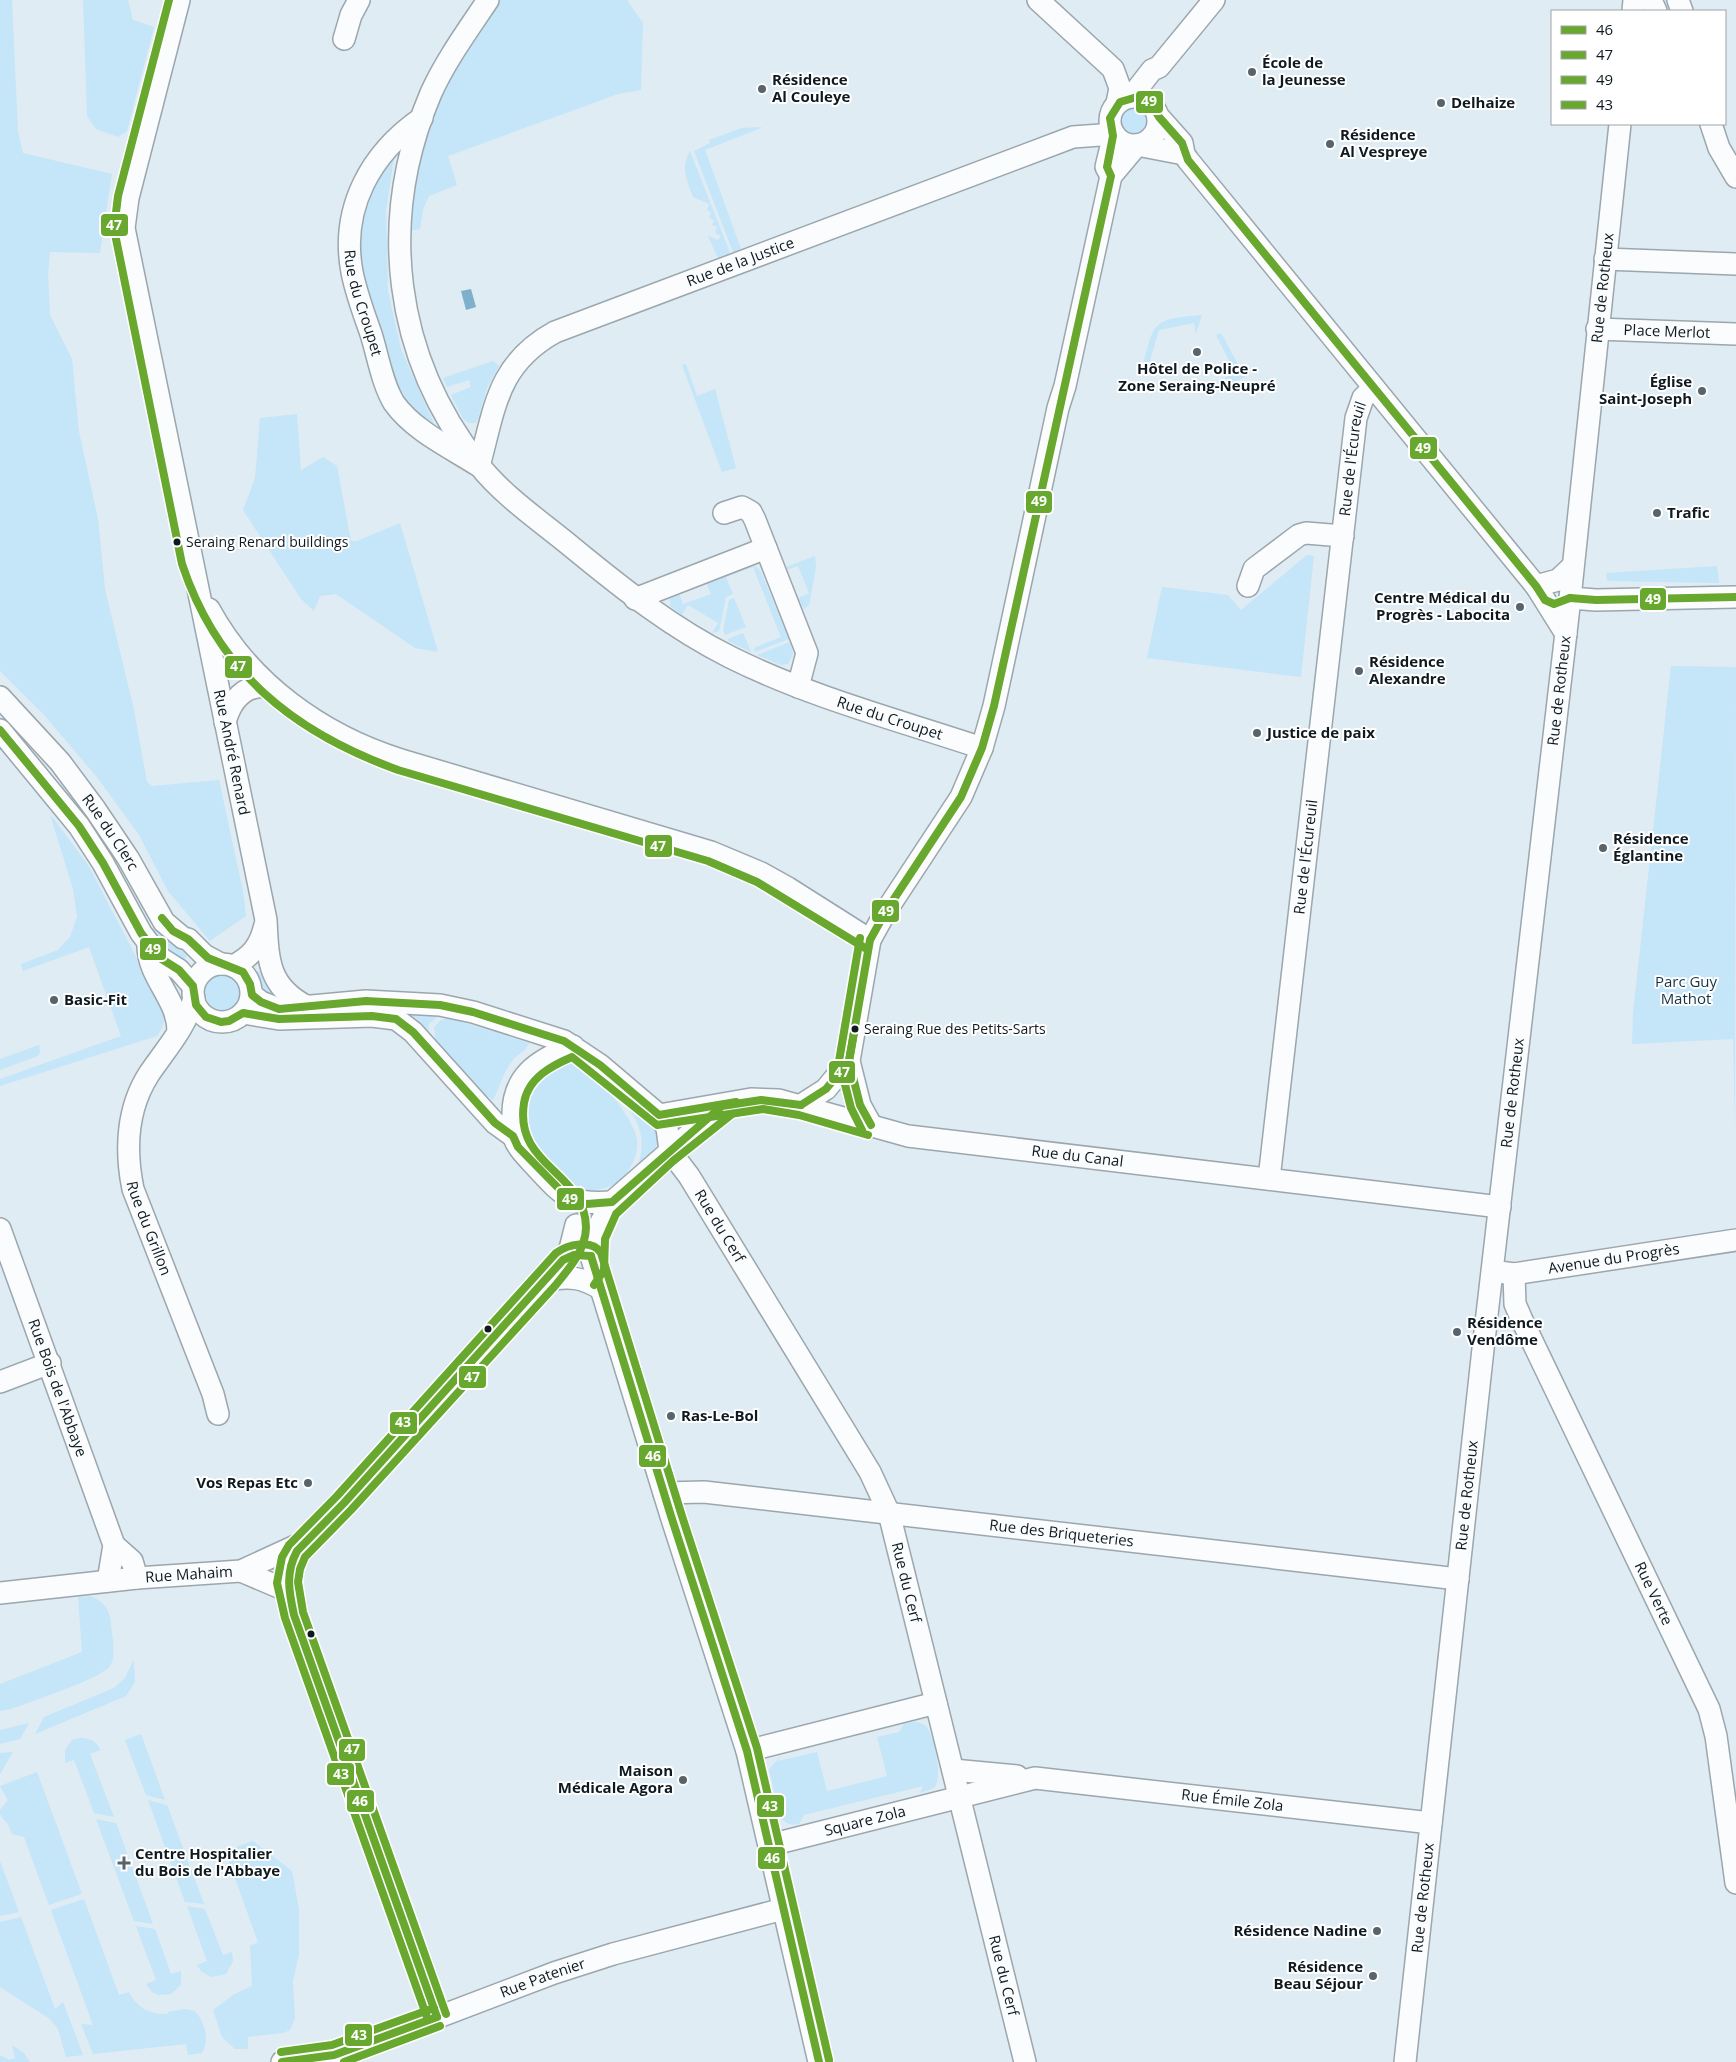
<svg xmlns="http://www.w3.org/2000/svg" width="1736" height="2062" font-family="'Open Sans',sans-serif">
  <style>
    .green { fill: #c5e5f8 }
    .water { fill: #7fb0cb }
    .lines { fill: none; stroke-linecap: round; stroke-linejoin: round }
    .minor-casing { stroke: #9ba6ad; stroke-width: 24 }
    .minor { stroke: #fafcfd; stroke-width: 21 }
    .bus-1-casing { stroke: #fff; stroke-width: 11 }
    .bus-2-casing { stroke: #fff; stroke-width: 11 }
    .bus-3-casing { stroke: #fff; stroke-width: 11 }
    .bus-4-casing { stroke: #fff; stroke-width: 11 }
    .bus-1 { stroke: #69a82f; stroke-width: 8 }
    .bus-2 { stroke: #69a82f; stroke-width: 8 }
    .bus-3 { stroke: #69a82f; stroke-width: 8 }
    .bus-4 { stroke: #69a82f; stroke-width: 8 }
    .poi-dot { fill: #58646a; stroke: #fff; stroke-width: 2 }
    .bus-dot { fill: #0f1a20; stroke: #fff; stroke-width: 2 }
    .labels { text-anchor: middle; stroke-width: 4; stroke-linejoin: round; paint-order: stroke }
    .bus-label { font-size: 14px; fill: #0f1a20; stroke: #fff; text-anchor: start }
    .poi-label { font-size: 15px; font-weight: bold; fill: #0f1a20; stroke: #fff; text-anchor: start }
    .street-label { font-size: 15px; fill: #0f1a20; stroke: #fff }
    .park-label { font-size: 15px; fill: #163544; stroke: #fff }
    .line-badge { stroke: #fff; stroke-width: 2 }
    .badge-label { font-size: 14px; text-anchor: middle; font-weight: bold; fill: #fff }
  </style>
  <rect width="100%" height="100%" fill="#dfecf4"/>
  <g class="green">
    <polygon points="0,0 12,0 18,131 23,153 112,174 100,253 50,252 48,273 50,315 72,359 79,432 98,519 105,589 134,710 147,782 152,786 219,780 243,891 246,916 210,941 168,891 139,835 97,777 45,716 0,671"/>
    <polygon points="83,0 128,0 133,20 154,27 127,131 118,137 96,129 87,116"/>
    <path d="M498,0H627L643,23L641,90L618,94L448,156L457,185L429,196L423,210L420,229L407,231C412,178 423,120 450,74C465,48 482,24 498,0Z"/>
    <circle cx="1133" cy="121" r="13"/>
    <polygon points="761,127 761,128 705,150 741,249 733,252 694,151 710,143 709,140 742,128"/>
    <path d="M690,151L730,253L718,258L708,236L718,240L721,236L715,233L717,227L712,225L714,220L709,218L711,212L707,210L709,204L693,197C687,180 680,168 690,151Z"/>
    <path d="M392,155L394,158L386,211L388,291L401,349L435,426L407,406L398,393C382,341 350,270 360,216C364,195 381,174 392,155Z"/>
    <path d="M1202,315L1196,334L1194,323L1159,330L1150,360L1162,363L1143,366C1154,321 1153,319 1202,315Z"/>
    <polygon points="1221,333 1245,377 1230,384 1225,378 1235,372 1216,335"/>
    <polygon points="493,361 499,366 487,388 478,419 475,423 469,423 463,419 451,395 471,387 469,380 447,387 443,378"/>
    <polygon points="686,364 697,396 715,389 736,468 722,472 682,365"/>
    <polygon points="297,414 301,470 323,457 337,466 351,541 357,541 400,523 438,652 415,648 336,594 320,596 314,611 301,599 243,510 255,478 260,418"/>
    <polygon points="1307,555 1314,556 1301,677 1147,658 1162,587 1228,595 1241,610"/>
    <polygon points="815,556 816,567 809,605 804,609 798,598 809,593 798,566 787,570 786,567"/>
    <polygon points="752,566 757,567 761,572 789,639 755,652 754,648 781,637 753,567 726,577 733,594 726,597 719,631 712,633 718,623 688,605 682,615 670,606 670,599 679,593 683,604 711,594 706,583"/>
    <polygon points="1717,566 1719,583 1607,581 1606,573"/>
    <polygon points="734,598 746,627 725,635 723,630 729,600"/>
    <polygon points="743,633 751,652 728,641 728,639"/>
    <polygon points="790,642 793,654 788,664 781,665 757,655"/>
    <polygon points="1671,666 1736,667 1735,1132 1733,1039 1632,1044 1633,1013"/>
    <path d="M50,814L88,865L165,1012C165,1022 163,1028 157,1036L0,1086V1079L121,1036L89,947L23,971L21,964L58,950L70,937L77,917L73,889Z"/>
    <polygon points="139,896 192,951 179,965 169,959 152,930 155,928 136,897"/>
    <circle cx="222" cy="993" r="22"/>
    <polygon points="258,971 263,974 280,1004 255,987"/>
    <polygon points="367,1006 440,1014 429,1024 428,1036"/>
    <path d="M449,1018L529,1043C527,1050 518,1054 513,1060C503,1072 500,1087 493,1100L485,1095L436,1042L434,1027L441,1020Z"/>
    <polygon points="39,1045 40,1052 38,1056 0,1070 0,1059"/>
    <path d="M568,1063C592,1063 633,1117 637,1139C639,1153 632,1167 623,1177C616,1185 603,1190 592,1190C575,1191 565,1182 553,1170C542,1158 529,1147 524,1130C516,1101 537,1065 568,1063Z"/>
    <path d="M607,1083L657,1124C659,1152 656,1150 637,1169C651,1129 632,1112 607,1083Z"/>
    <path d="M90,1596C104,1601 110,1610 111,1624C112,1637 117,1655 110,1666C101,1679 29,1702 11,1709L0,1711V1684L82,1652L78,1597Z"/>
    <polygon points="134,1659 135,1682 126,1696 35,1734 44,1717 114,1688 125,1678"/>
    <path d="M914,1722C920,1722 925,1724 928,1729C935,1741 943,1777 934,1788L920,1793L923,1786L804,1815L799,1824C791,1826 785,1823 780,1817L769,1769L782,1755L778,1761L817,1752L827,1791L887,1776L877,1737L899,1732L904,1724Z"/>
    <polygon points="29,1723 20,1739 0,1744 0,1730"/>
    <polygon points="141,1734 165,1800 146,1795 125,1740"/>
    <path d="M78,1738C89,1738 96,1740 100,1750L90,1754L114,1817L94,1813L74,1760L65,1763V1750L72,1740Z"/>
    <polygon points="13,1752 0,1774 0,1753"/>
    <polygon points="37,1772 82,1894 49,1905 24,1837 12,1834 8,1824 0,1815 0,1810 8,1800 0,1786"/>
    <polygon points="148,1800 167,1805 204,1904 185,1902"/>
    <polygon points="96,1819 116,1823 153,1924 134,1921"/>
    <polygon points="253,1841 292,1871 299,1909 299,1954 293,1981 295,2018 290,2030 283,2033 248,2037 248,2049 235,2049 222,2037 213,2010 233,1995 252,1986 250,1946 258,1942 225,1851"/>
    <polygon points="0,1861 19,1912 0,1916"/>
    <path d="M84,1899L119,1995L129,1992C137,2008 150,2015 168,2014V2012L185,2009L195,2011C205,2023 210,2039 202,2053L188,2055L186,2044L93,2054L81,2024L93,2025L51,1910Z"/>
    <polygon points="187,1906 205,1909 223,1955 232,1952 233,1961 226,1974 211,1977 201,1971 197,1965 207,1961"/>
    <polygon points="21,1917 55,2009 63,2002 83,2055 66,2057 58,2029 50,2019 0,1987 0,1922"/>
    <polygon points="136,1926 155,1929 171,1974 181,1971 181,1985 171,1994 158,1995 152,1992 146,1984 156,1980"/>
    <polygon points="12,2045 24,2053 30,2062 0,2062 0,2055 9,2060 15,2058"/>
  </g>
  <polygon class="water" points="471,289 476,307 466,310 461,291"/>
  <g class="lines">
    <g class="minor-casing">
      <g id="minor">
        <path id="s1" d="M179,0L128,198L124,228L266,920C268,960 268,986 306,1006"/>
        <path id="s2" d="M488,0C468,30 446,60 431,93C377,220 393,356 479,465C503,496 543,523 573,548C623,589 672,628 730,657C810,697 898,720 982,748"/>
        <polyline points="1038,0 1113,69 1120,88 1117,103"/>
        <polyline points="1651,0 1656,11"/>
        <polyline points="1678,0 1682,11"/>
        <polyline points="1633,11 1634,0"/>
        <polyline points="344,39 351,15 359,0"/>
        <circle cx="1134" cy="121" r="24"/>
        <polyline points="1131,97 1152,70 1159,67 1214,0"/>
        <polyline points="1158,116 1182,143 1184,154 1188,160 1536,586 1566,634"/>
        <path id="s3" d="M422,118C371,153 340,208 352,272C356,293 364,314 371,334C378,356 382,383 394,403C414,431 451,448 479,466C495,408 497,364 555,332L1073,137L1114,134"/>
        <polyline points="1711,124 1719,148 1736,177"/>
        <polyline points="1111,176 1106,167 1114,134"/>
        <polyline points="1605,259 1736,264"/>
        <path id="s4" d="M1597,329L1736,334"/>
        <polyline points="724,513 742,507 751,512 755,520 807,653 798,687"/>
        <polyline points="1248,586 1254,569 1299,535 1306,533 1343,536"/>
        <polyline points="1536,586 1558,580 1573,566"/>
        <polyline points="1570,598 1596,600 1736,597"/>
        <polyline points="635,599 766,548"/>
        <path d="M209,609C249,683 321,735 401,760L711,852L761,873L788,888L870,940"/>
        <path id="s5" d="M0,697L60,762L95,809L128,858L164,922L183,938L188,939L204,955L221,964"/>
        <path d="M225,722C231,701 244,683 269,687"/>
        <polyline points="0,730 79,826 103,863 141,933 160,958 179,970 193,986"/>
        <path d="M148,946C148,977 178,999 178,1031"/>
        <circle cx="222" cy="993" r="29"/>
        <path d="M233,966C252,956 260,946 265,925"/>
        <polyline points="252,995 261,1002 279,1009 366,1001 440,1005 473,1012 564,1041 600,1065 659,1115 667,1128 670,1151"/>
        <path id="s6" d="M194,998C186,1027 166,1049 149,1074C127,1108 125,1150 133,1189L213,1394L218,1414"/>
        <polyline points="243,1013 279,1019 372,1016 396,1019 413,1032 495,1123 513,1136"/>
        <path d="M573,1046C538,1060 511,1076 513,1119C513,1125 512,1132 514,1138C518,1149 529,1159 537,1168C564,1197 570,1205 612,1202"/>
        <polyline points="801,1105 826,1089 849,1061"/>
        <polyline points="722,1106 612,1202 601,1222 591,1256 671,1516 747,1751 819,2062"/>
        <path id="s7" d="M659,1115L751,1099L779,1100L908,1136L1500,1207"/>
        <polyline points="871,1125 860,1105 849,1061 870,940 886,911 961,797 982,748 994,706 1058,408 1065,386 1111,176 1137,145 1184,154"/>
        <path id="s8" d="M670,1151L689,1176L870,1472L889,1513L1025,2062"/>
        <path id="s9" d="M1269,1179L1356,418L1363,398L1373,388"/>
        <path id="s10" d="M0,1229L114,1545L108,1581"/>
        <path id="s11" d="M1499,1272L1514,1274L1736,1240"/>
        <path id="s12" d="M1514,1274L1515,1304L1522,1320L1709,1709L1716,1736L1736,1883"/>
        <path d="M547,1280C569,1276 582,1277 601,1289"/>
        <polyline points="0,1382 50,1363"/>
        <path id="s13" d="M664,1493L704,1492L1458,1579"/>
        <polyline points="114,1545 132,1561 137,1578"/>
        <polyline points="241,1571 288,1591"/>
        <path id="s14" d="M0,1593L137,1578L241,1571L302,1543"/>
        <polyline points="747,1751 936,1703"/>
        <polyline points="953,1770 1017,1776"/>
        <path id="s15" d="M770,1845L1035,1778L1431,1823"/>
        <polyline points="437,2017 294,1615 287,1584 292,1560 297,1551 344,1503 556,1269 570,1249 576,1225"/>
        <path id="s16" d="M282,2062L334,2055L349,2051L554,1973L613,1954L783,1909"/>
        <path id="s17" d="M1405,2062L1483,1349L1570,598L1620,124"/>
      </g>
    </g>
    <use href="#minor" class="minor"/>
    <g class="bus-1-casing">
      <g id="bus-1">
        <polyline points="591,1256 671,1516 747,1751 819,2062"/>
        <path d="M437,2017L294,1615C289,1592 285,1573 297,1551L344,1503L563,1260L574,1255L591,1256"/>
        <polyline points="282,2062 334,2055 437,2017"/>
      </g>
    </g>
    <g class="bus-2-casing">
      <g id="bus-2">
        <path d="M169,0L118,196L114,229L182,564C218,672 293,732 398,770L708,861L757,882L865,948"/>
        <polyline points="860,938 839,1061 851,1108 862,1130"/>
        <polyline points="594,1285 604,1270 605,1239 616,1214 673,1161 732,1114"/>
        <path d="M446,2014L303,1612L298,1582L300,1569L305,1557L351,1510L554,1287C568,1270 586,1250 586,1227C585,1171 514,1167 524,1103C528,1078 551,1066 572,1057L657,1125L763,1109L799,1115L868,1135"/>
        <polyline points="344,2062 440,2026"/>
      </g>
    </g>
    <g class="bus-3-casing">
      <g id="bus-3">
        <polyline points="1570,598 1596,600 1736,597"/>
        <polyline points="0,730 79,826 103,863 141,933 160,958 179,970 193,986 196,1005 206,1017 221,1022 229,1021 243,1013 279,1019 372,1016 396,1019 413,1032 495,1123 513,1136 518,1147 569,1199 587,1204 612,1202 722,1106 761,1100 801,1105"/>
        <polyline points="162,918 173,931 188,939 208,958 243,972 250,984 252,995 261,1002 279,1009 366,1001 440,1005 473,1012 564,1041 600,1065 659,1115 736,1102"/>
        <polyline points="855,1027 849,1061 860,1105 871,1125"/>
        <polyline points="801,1105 826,1089 849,1061 870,940 886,911 961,797 982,748 994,706 1111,176 1107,167 1113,136 1110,118 1120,102 1137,97 1149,101 1159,117 1182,143 1188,160 1536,586 1545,600 1554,604 1570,598"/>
      </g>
    </g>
    <g class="bus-4-casing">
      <g id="bus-4">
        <path d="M428,2020L285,1618L277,1583L282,1557L289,1545L337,1496L556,1253C567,1245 592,1238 601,1253L681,1513L757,1748L829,2060"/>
        <polyline points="281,2052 332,2045 434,2008"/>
      </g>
    </g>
    <use href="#bus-1" class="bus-1"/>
    <use href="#bus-2" class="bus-2"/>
    <use href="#bus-3" class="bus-3"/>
    <use href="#bus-4" class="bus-4"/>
  </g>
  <g class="poi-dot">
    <circle cx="1252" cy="72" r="5"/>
    <circle cx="762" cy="89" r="5"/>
    <circle cx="1441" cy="103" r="5"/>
    <circle cx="1330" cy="144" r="5"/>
    <circle cx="1197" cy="352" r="5"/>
    <circle cx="1702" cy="391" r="5"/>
    <circle cx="1657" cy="513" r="5"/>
    <circle cx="1520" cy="607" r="5"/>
    <circle cx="1359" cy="671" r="5"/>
    <circle cx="1257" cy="733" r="5"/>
    <circle cx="1603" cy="848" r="5"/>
    <circle cx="54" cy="1000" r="5"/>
    <circle cx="1457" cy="1332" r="5"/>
    <circle cx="671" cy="1416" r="5"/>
    <circle cx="308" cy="1483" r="5"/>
    <circle cx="683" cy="1780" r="5"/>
    <path d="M121.5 1855.5h5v5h5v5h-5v5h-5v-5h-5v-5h5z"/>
    <circle cx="1377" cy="1931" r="5"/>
    <circle cx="1373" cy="1976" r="5"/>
  </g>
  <g class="bus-dot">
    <circle cx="177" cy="542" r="4.5"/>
    <circle cx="855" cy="1029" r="4.5"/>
    <circle cx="488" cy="1329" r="4.5"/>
    <circle cx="311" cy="1634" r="4.5"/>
  </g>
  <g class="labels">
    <g class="bus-label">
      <text x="186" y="547">Seraing Renard buildings</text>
      <text x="864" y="1034">Seraing Rue des Petits-Sarts</text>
    </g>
    <g class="poi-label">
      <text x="1262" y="68">École de<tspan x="1262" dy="17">la Jeunesse</tspan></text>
      <text x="772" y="85">Résidence<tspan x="772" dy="17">Al Couleye</tspan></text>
      <text x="1451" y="108">Delhaize</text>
      <text x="1340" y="140">Résidence<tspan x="1340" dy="17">Al Vespreye</tspan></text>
      <text x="1197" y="374" text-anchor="middle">Hôtel de Police -<tspan x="1197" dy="17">Zone Seraing-Neupré</tspan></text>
      <text x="1692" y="387" text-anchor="end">Église<tspan x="1692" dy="17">Saint-Joseph</tspan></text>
      <text x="1667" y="518">Trafic</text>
      <text x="1510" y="603" text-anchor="end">Centre Médical du<tspan x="1510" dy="17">Progrès - Labocita</tspan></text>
      <text x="1369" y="667">Résidence<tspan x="1369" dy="17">Alexandre</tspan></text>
      <text x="1267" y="738">Justice de paix</text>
      <text x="1613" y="844">Résidence<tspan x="1613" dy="17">Églantine</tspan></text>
      <text x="64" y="1005">Basic-Fit</text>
      <text x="1467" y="1328">Résidence<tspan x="1467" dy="17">Vendôme</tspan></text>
      <text x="681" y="1421">Ras-Le-Bol</text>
      <text x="298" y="1488" text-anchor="end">Vos Repas Etc</text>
      <text x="673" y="1776" text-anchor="end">Maison<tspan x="673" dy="17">Médicale Agora</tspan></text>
      <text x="135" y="1859">Centre Hospitalier<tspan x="135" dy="17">du Bois de l'Abbaye</tspan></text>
      <text x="1367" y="1936" text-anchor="end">Résidence Nadine</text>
      <text x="1363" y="1972" text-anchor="end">Résidence<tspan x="1363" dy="17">Beau Séjour</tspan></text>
    </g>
    <g class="street-label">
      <text dy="5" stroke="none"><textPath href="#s3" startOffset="782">Rue de la Justice</textPath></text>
      <text dy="5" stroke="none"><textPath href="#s17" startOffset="1785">Rue de Rotheux</textPath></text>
      <text dy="5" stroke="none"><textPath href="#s3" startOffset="212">Rue du Croupet</textPath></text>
      <text dy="5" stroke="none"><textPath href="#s4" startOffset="70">Place Merlot</textPath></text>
      <text dy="5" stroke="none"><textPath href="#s9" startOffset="725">Rue de l'Écureuil</textPath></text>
      <text dy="5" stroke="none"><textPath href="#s17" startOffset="1380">Rue de Rotheux</textPath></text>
      <text dy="5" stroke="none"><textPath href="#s2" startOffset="992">Rue du Croupet</textPath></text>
      <text dy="5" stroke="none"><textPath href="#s1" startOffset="770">Rue André Renard</textPath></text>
      <text dy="5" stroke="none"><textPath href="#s5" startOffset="175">Rue du Clerc</textPath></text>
      <text dy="5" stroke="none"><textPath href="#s9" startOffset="324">Rue de l'Écureuil</textPath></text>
      <text dy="5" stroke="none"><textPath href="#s17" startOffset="975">Rue de Rotheux</textPath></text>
      <text dy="5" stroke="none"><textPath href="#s7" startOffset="426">Rue du Canal</textPath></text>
      <text dy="5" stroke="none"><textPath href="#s8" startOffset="90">Rue du Cerf</textPath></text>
      <text dy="5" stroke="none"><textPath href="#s6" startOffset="250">Rue du Grillon</textPath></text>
      <text dy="5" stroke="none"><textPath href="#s11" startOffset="116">Avenue du Progrès</textPath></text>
      <text dy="5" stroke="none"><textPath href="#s10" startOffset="169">Rue Bois de l'Abbaye</textPath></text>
      <text dy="5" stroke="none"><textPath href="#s17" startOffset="570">Rue de Rotheux</textPath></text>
      <text dy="5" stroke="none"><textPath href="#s13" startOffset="400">Rue des Briqueteries</textPath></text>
      <text dy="5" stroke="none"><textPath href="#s14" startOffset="190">Rue Mahaim</textPath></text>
      <text dy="5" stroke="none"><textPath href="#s8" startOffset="495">Rue du Cerf</textPath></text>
      <text dy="5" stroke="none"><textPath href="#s12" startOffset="351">Rue Verte</textPath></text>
      <text dy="5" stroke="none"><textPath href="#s15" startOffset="472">Rue Émile Zola</textPath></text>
      <text dy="5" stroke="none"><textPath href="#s15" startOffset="98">Square Zola</textPath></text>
      <text dy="5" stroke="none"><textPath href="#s17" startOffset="165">Rue de Rotheux</textPath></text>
      <text dy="5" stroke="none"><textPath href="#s8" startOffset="900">Rue du Cerf</textPath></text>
      <text dy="5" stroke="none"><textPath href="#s16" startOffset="275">Rue Patenier</textPath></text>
    </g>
    <g class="park-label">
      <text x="1686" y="987">Parc Guy<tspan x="1686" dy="17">Mathot</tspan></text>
    </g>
  </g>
  <g class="line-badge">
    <rect x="1135" y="90" width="29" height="24" rx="5" fill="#69a82f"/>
    <rect x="100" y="213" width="29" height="24" rx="5" fill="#69a82f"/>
    <rect x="1409" y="436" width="29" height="24" rx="5" fill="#69a82f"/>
    <rect x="1025" y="490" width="28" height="24" rx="5" fill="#69a82f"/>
    <rect x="1639" y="587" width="28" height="24" rx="5" fill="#69a82f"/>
    <rect x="224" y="655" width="29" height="24" rx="5" fill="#69a82f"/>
    <rect x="644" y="834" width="29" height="24" rx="5" fill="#69a82f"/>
    <rect x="871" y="899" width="29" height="24" rx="5" fill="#69a82f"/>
    <rect x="139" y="937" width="28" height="24" rx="5" fill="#69a82f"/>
    <rect x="828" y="1060" width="28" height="24" rx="5" fill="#69a82f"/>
    <rect x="556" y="1187" width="29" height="24" rx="5" fill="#69a82f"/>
    <rect x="458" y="1365" width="29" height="24" rx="5" fill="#69a82f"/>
    <rect x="389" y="1411" width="29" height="24" rx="5" fill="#69a82f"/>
    <rect x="638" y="1444" width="29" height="24" rx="5" fill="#69a82f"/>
    <rect x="338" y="1738" width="28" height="24" rx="5" fill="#69a82f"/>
    <rect x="326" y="1762" width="29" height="24" rx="5" fill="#69a82f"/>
    <rect x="346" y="1789" width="29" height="24" rx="5" fill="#69a82f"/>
    <rect x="756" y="1794" width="29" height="24" rx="5" fill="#69a82f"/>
    <rect x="757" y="1846" width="29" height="24" rx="5" fill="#69a82f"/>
    <rect x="344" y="2023" width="29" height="24" rx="5" fill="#69a82f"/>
  </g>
  <g class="badge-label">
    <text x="1149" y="106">49</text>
    <text x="114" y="230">47</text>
    <text x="1423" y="453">49</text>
    <text x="1039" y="506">49</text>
    <text x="1653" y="604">49</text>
    <text x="238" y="671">47</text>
    <text x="658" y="851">47</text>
    <text x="886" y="916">49</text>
    <text x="153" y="954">49</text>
    <text x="842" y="1077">47</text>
    <text x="570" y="1204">49</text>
    <text x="472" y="1382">47</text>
    <text x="403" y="1427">43</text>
    <text x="653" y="1461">46</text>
    <text x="352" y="1754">47</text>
    <text x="341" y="1779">43</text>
    <text x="360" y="1806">46</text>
    <text x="770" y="1811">43</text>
    <text x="772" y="1863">46</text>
    <text x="359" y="2040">43</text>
  </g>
  <rect x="1551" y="10" width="175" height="115" fill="#ffffff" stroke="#9fa3a6"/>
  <rect x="1561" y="26" width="25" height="8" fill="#69a82f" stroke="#9fa3a6"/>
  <text x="1596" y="35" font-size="15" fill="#0f1a20">46</text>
  <rect x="1561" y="51" width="25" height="8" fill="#69a82f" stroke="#9fa3a6"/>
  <text x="1596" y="60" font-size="15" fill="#0f1a20">47</text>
  <rect x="1561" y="76" width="25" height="8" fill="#69a82f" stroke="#9fa3a6"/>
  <text x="1596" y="85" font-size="15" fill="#0f1a20">49</text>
  <rect x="1561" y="101" width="25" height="8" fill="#69a82f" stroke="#9fa3a6"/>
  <text x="1596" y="110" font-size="15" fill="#0f1a20">43</text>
</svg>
